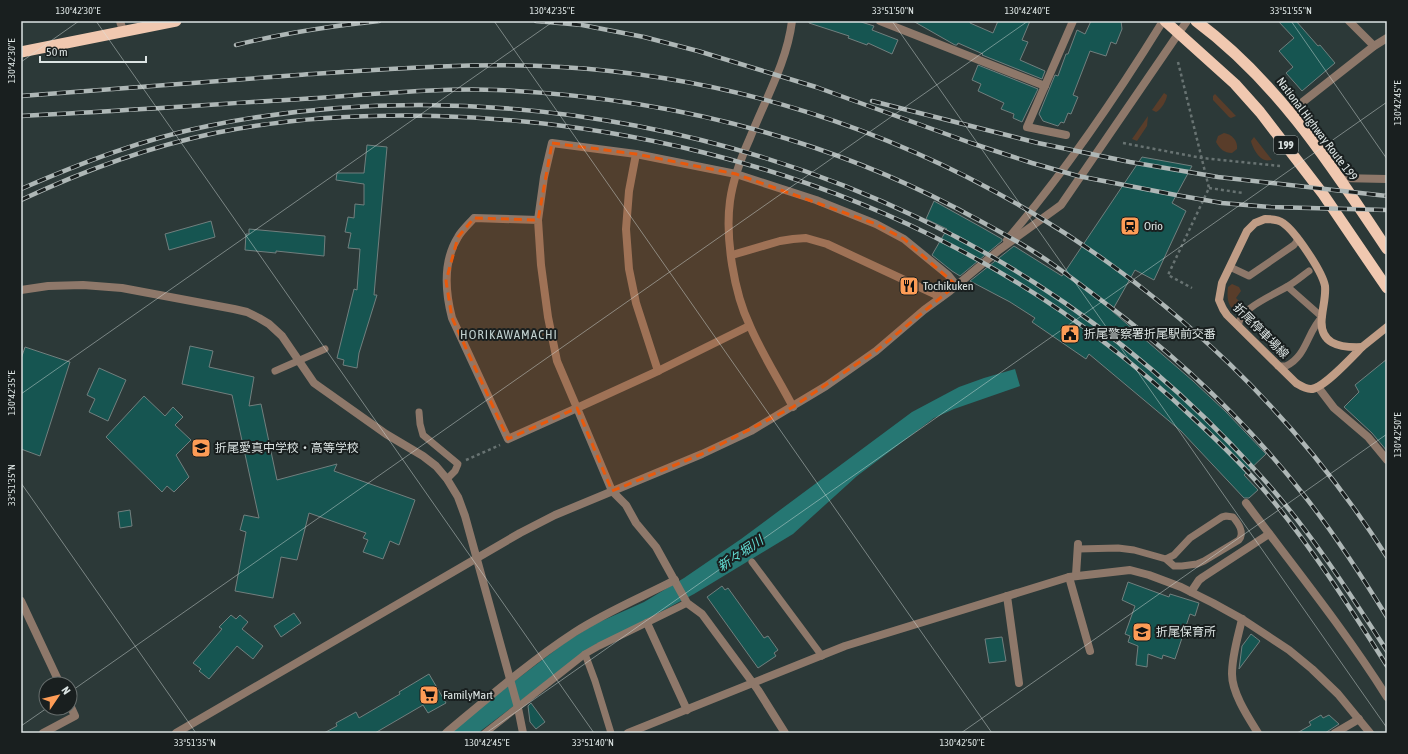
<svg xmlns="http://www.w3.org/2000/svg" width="1408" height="754" font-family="'Asap Condensed','Noto Sans JP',sans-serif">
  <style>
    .green { fill: #593d2a }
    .water { fill: #267773 }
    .building { fill: #165551; stroke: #717f7e }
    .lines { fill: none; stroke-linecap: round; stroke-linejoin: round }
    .path { stroke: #687372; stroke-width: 2.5; stroke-dasharray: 3 3; stroke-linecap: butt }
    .service { stroke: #8e786a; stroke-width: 7 }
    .minor { stroke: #8e786a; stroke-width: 8 }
    .tertiary { stroke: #8e786a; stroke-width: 8 }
    .secondary { stroke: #c09d86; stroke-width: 8 }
    .trunk { stroke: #f0c8b0; stroke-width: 11 }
    .rail-casing { stroke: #aeb7b6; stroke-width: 4.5 }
    .rail { stroke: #191f1f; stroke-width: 3; stroke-dasharray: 9; stroke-linecap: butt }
    .service-bridge { stroke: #8e786a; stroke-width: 7 }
    .marked { fill: #e8590c; fill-opacity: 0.2; stroke: #e8590c; stroke-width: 3; stroke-dasharray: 8 5; stroke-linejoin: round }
    .ticks { fill: none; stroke: #dce4e3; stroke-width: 1; stroke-opacity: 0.45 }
    .labels { text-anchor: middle; stroke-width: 4; stroke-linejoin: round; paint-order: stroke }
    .shield { fill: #191f1f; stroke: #a2a9a8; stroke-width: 1 }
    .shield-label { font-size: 11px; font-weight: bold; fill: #dce4e3 }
    .street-label { font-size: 12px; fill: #dce4e3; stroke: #191f1f }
    .poi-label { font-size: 12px; fill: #dce4e3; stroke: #191f1f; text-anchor: start }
    .neighbourhood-label { font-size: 13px; letter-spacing: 1px; fill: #c0d0ce; stroke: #191f1f }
    .water-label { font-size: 13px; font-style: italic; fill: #61d8d0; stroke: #191f1f }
    .neatline { fill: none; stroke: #dce4e3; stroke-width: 1.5 }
    .ticks-label { font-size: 10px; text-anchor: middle; fill: #dce4e3 }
  </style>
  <rect width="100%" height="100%" fill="#2c3938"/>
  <g class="green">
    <path d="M1164,93L1167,95C1167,100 1161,110 1156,112L1152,110Z"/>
    <polygon points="1215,94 1236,116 1231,118 1229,117 1213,100 1213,96"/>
    <polygon points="1148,116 1147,126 1137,141 1132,139"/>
    <path d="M1224,133C1232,134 1238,141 1237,149L1232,153C1224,153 1220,149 1216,142L1218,136Z"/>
    <path d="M1254,137L1272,160C1270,160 1267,161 1265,160C1259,159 1252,147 1251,141Z"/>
    <path d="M1232,284L1239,287L1241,291L1236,298L1241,303V307L1234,311C1227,304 1227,296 1228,287Z"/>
  </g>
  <polygon class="water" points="1015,369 1020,386 954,409 934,418 857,476 793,534 694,594 621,633 596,644 478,733 449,733 495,696 566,642 595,624 644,602 684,578 741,539 912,412 959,387 984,378"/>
  <g class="building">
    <polygon points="809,21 858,21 874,26 872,30 898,40 892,54 868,43 867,45 848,38 849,36 809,23"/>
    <polygon points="913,21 970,21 970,23 993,33 998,21 1030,21 1022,40 1028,42 1020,60 1045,71 1042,79 982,55 983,54 958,43 957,45 955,45"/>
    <polygon points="1091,21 1121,21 1122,29 1116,44 1111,42 1106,56 1090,51 1073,95 1078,97 1071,114 1068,113 1064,123 1061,122 1058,126 1043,121 1039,114 1055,75 1058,76 1066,54 1068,54 1077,30 1085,34"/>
    <polygon points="1278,21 1296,21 1318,46 1320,45 1335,63 1302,91 1286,73 1293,67 1279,51 1294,38"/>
    <polygon points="978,65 1038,89 1022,122 1013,118 1014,114 1001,109 1004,103 978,91 981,84 972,80"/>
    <polygon points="367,145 387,147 374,295 377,295 359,353 357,368 343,365 344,360 337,358 354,289 357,290 360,249 348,248 351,233 345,232 348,217 354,218 355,204 364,205 364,184 336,180 337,173 364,173"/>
    <polygon points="1142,157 1192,166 1172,203 1186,211 1154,280 1135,270 1112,311 1193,381 1226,412 1266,454 1244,475 1258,490 1249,498 1244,498 1181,431 1089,354 1086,359 1032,322 1035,318 1010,302 970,281 1014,246 1062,276"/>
    <polygon points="934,201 981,227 1002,239 1002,241 960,276 952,271 932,255 947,229 926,219"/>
    <polygon points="211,221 215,237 169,250 165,234"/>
    <polygon points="249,229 325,236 324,256 276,251 276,253 245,250 246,234 249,234"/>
    <polygon points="190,346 213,351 209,367 254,377 249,406 261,404 277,480 337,464 334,471 415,500 399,545 390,541 383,559 363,552 368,540 363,538 366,533 309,513 297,560 281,557 273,598 235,591 246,532 240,530 244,515 259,518 232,395 182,384"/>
    <polygon points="25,347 70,362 40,456 21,449 21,359"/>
    <polygon points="1387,359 1387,451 1372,433 1344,407 1359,392 1355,385"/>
    <polygon points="99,368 126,380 108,421 89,412 95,399 87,395"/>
    <polygon points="144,396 165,416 173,407 183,417 175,425 191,440 176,455 189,477 174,492 167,486 162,492 106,437"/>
    <polygon points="130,510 132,526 120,528 118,512"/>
    <polygon points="1128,582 1169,597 1170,594 1199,603 1195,616 1190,614 1175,659 1163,655 1162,659 1148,654 1147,667 1136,665 1138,646 1128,642 1130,636 1125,634 1135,606 1122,600"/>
    <polygon points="722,586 725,590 728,588 764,638 768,636 778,650 774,653 776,656 758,668 707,597"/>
    <polygon points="294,613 301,623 281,637 274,626"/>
    <polygon points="231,615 236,619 240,615 248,622 242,629 263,646 253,659 237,646 209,679 199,671 201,669 193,663 222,629 219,627"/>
    <polygon points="1251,634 1260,641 1239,669 1242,646"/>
    <polygon points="1002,637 1006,661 989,663 985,639"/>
    <polygon points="429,674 446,703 428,713 423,705 375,733 324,733 337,726 336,723 356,712 359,718 400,694 399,692"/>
    <polygon points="531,703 545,722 536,729 530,722 528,706"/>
    <polygon points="1321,715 1323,718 1329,715 1339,724 1325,733 1297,733 1311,725 1309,722"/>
  </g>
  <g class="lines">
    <g class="path">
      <polyline points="1178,62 1209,188 1168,275 1192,288"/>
      <polyline points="1123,143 1202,158 1280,166"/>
      <polyline points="1209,188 1243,193"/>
      <polyline points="466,460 500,445"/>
    </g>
    <g class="service">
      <polyline points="1230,267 1249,276 1294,245 1297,241 1297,238"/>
      <path d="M1239,327C1235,310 1276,294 1288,286C1295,282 1302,276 1309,271"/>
      <path d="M1278,366H1286C1307,356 1307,332 1322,317L1288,287"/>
      <polyline points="419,412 420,424 423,435 458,464 455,471 447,479"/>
      <path d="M1078,549L1118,548L1134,550L1166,559L1174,566H1182L1197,564L1204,561L1239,540C1245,532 1238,523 1233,517L1226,516L1222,517L1190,538L1174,555L1166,559"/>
      <polyline points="752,562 822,656"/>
      <polyline points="585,654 595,681 611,733"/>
      <polyline points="485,733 585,654 599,646 687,603"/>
    </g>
    <g class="minor">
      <polyline points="880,21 1045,86"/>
      <polyline points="1349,21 1374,46"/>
      <polyline points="1290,112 1374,46 1387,38"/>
      <polyline points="1066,135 1027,127 1073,21"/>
      <polyline points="636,154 629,191 626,229 629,269 636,303 658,371"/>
      <polyline points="1339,178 1387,179"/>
      <path d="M538,220L474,218C469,224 462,230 458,237C443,261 445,291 452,318L508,439L577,408L557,361L548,317L541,265L538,220L544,177L552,143L636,154L736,174L816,200L876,224L904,239L948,275L956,285"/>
      <polyline points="732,255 780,241 793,239 806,238 827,244 941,297"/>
      <polyline points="749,326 658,371 577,408 612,491 626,505 636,523 656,547 687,603 702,614 758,690 785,733"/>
      <polyline points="1318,387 1334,408 1368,437 1387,460"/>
      <path d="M1246,503C1294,567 1344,629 1387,697"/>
      <polyline points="1076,575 1078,544"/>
      <polyline points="1069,577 1090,651"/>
      <polyline points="1191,592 1199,580 1203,577 1269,534"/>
      <polyline points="1007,596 1019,683"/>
      <polyline points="21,601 60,684"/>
      <path d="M1242,619C1238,637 1232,655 1232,674C1232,693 1248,717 1258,733"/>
      <polyline points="647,623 687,710"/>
      <polyline points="518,708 523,733"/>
      <polyline points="43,733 75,716 70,705"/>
      <path d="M446,733C488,698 529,662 575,632C606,612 642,597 675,580"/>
      <polyline points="628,733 845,646 1069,577 1130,570 1149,575 1181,587 1213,603 1242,619 1289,650 1312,669 1338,694 1370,733"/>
      <polyline points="1335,733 1359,719"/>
    </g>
    <g class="tertiary">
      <polyline points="120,21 123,31"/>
      <path d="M792,21C787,62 765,100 750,138C741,158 733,179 730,201C725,238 734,293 750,326C762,354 779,380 793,407"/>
      <path d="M1007,240C1065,172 1116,97 1163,21"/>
      <polyline points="21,290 48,286 83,285 122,288 234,309 247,312 259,318 269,324 282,336 314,383 386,434 423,456 436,466 447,479 458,497 465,516 518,708"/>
      <polyline points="176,733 520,533 555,515 702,454 751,431 826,386 876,351 924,310 950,291 999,250 1061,205 1187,21"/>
    </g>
    <g class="secondary">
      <path d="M1265,219C1271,219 1278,219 1283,223C1295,231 1322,271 1325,286C1326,296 1323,306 1322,316C1318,344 1339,348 1362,347C1353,356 1323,389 1311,389C1305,389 1301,386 1296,383L1227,315L1223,309L1219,300L1222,283L1247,231L1255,223Z"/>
      <polyline points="1362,347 1387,327"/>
    </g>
    <g class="trunk">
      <polyline points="1165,21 1235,84 1260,112 1323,194 1387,288"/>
      <path d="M1196,21C1278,82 1331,165 1387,249"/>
      <polyline points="21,52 176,21"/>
    </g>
    <g class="rail-casing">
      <g id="rail">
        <polyline points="536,21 582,25 644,37 698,51 816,87 971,143 1032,163 1078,176 1176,195 1222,203 1270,207 1387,210"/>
        <path d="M236,45C284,33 331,26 379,21"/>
        <path d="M21,96C113,89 206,82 298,75C386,69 473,62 561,67C897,86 1207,274 1387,557"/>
        <polyline points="872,101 1038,143 1130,162 1218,177 1387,196"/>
        <path d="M21,116C120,111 219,104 318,98C377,94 438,88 497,90C657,97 814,134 956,208C988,225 1021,242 1051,263C1068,275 1084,287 1101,300C1177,356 1245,420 1303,494C1334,533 1361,575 1387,617"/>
        <path d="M21,189C81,163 143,139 208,126C484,69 798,130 1035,283C1116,335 1192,400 1257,472C1307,526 1347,589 1387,651"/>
        <path d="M21,200C83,171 148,147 215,133C288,118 362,114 436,116C615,121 795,164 954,247C1041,292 1121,350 1192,417C1219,442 1246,468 1269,496C1313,549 1350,608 1387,666"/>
      </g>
    </g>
    <use href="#rail" class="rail"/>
    <polyline class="service-bridge" points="275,371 325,349"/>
  </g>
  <path class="marked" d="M552,143L636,154L736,174L876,224L904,239L956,285L876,351L793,407L702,454L612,491L577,408L508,439L452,318L446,281L458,237L474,218L538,220Z"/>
  <path class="ticks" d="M96,21L594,733M494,21L992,733M892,21L1387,728M1291,21L1387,159M21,62L79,21M21,394L554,21M21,483L196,733M70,692L1028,21M21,726L47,708M486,733L1387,102M961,733L1387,434"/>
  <defs>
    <g id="station-square" transform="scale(1)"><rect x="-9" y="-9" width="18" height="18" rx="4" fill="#fd9c56" stroke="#191f1f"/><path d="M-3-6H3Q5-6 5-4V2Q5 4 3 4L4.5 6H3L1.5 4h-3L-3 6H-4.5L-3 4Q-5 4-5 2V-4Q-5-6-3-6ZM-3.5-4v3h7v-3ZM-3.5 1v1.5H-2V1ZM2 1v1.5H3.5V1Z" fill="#111"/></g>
    <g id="restaurant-square" transform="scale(1)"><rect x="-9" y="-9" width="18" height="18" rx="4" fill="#fd9c56" stroke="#191f1f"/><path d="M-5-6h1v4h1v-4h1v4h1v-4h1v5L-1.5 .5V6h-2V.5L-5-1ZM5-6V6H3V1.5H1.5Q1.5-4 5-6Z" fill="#111"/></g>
    <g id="civic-square" transform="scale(1)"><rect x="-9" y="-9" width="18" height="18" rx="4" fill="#fd9c56" stroke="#191f1f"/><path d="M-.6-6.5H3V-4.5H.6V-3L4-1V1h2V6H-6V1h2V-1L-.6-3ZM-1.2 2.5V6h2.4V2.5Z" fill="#111"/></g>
    <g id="school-square" transform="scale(1)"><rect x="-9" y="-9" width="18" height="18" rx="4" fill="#fd9c56" stroke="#191f1f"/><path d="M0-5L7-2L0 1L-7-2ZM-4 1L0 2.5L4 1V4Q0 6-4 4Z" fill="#111"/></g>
    <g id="supermarket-square" transform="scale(1)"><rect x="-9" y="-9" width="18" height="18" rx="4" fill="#fd9c56" stroke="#191f1f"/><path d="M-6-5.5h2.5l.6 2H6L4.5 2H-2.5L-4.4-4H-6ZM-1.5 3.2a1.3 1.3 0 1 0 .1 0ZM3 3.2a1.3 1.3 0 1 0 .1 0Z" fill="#111"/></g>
  </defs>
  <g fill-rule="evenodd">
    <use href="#station-square" x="1130" y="226"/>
    <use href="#restaurant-square" x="909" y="286"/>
    <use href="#civic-square" x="1070" y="334"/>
    <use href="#school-square" x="201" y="448"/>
    <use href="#school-square" x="1142" y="632"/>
    <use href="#supermarket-square" x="429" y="695"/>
  </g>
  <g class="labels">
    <rect class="shield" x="1274" y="136" width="24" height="18" rx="3"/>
    <g class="shield-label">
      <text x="1286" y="149">199</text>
    </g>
    <g class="street-label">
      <text transform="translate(1317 129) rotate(53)" y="4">National Highway Route 199</text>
      <text transform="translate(1261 331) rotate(45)" y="4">折尾停車場線</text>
    </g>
    <g class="poi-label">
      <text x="1144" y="230">Orio</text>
      <text x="923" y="290">Tochikuken</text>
      <text x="1084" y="338">折尾警察署折尾駅前交番</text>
      <text x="215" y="452">折尾愛真中学校・高等学校</text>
      <text x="1156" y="636">折尾保育所</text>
      <text x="443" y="699">FamilyMart</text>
    </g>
    <g class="neighbourhood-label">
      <text x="509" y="339">HORIKAWAMACHI</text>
    </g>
    <g class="water-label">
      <text transform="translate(740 553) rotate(-34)" y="5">新々堀川</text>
    </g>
  </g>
  <rect width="1408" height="754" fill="none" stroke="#191f1f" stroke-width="44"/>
  <g transform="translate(58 696) rotate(55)"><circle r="19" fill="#191f1f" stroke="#676e6d"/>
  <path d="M0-3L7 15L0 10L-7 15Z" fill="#fd9c56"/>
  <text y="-6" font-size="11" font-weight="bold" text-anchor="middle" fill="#dce4e3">N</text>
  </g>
  <path d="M40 56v6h106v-6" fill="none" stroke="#dce4e3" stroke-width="2"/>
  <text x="46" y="56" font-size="12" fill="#dce4e3" stroke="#191f1f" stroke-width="3" paint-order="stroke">50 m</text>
  <rect x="22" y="22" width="1364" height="710" class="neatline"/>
  <g class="ticks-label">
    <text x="78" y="14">130°42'30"E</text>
    <text x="552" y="14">130°42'35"E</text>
    <text x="893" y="14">33°51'50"N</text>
    <text x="1027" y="14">130°42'40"E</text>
    <text x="1291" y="14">33°51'55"N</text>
    <text transform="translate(11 61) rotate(-90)" y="4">130°42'30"E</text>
    <text transform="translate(1397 103) rotate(-90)" y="4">130°42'45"E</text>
    <text transform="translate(11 393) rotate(-90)" y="4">130°42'35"E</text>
    <text transform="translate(1397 435) rotate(-90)" y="4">130°42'50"E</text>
    <text transform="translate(11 485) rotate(-90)" y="4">33°51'35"N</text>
    <text x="195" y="746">33°51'35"N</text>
    <text x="487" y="746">130°42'45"E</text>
    <text x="593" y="746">33°51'40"N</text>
    <text x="962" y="746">130°42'50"E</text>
  </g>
</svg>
